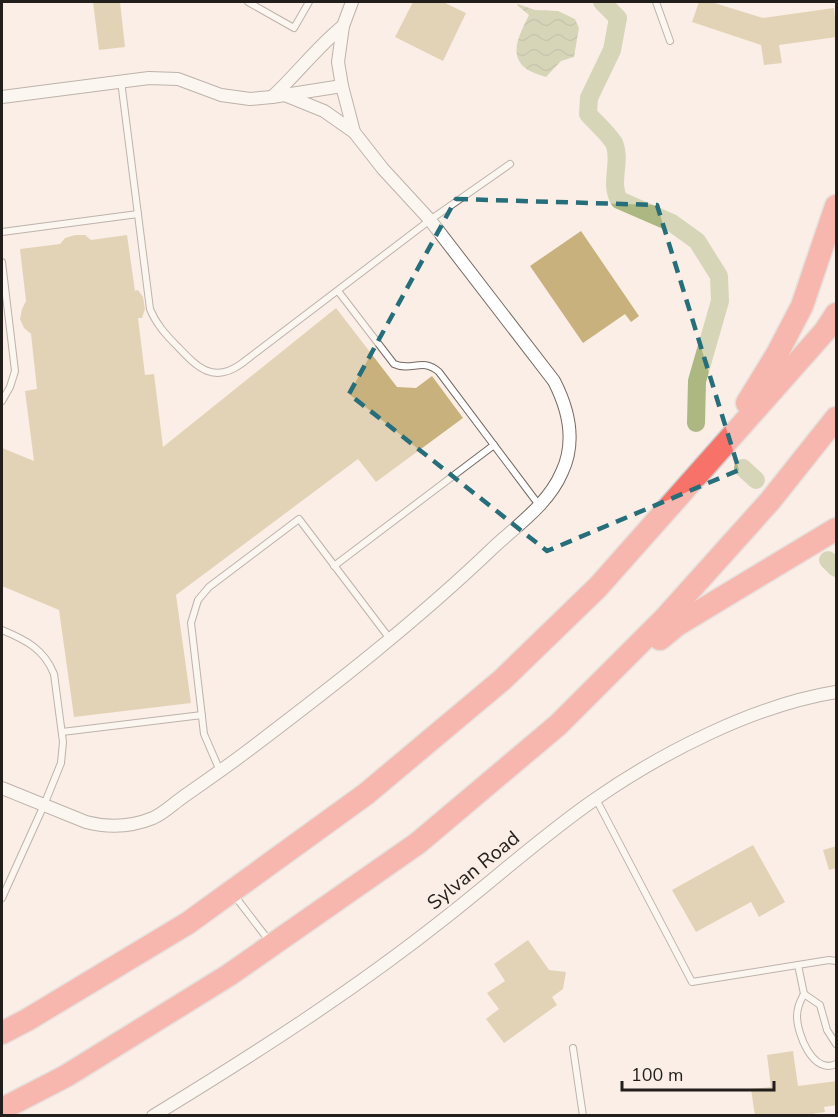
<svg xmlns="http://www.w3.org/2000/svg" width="838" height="1117" font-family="'Nunito Sans',sans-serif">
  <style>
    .water { fill: url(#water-waves) }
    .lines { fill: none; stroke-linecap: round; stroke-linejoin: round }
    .river { stroke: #acb781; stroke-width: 18 }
    .building { fill: #c8b17c }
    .service-casing { stroke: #756b64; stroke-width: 8 }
    .minor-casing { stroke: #756b64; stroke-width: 14 }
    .motorway-casing { stroke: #cececd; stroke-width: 25 }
    .service { stroke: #fff; stroke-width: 6 }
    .minor { stroke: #fff; stroke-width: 12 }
    .motorway { stroke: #f7736a; stroke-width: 22 }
    .marked { fill: none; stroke: #266e7a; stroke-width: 4.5; stroke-dasharray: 12 8; stroke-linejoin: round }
    .labels { text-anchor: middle; stroke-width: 4.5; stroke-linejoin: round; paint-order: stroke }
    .street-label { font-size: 20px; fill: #221e1b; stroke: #faeee6 }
  </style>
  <defs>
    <pattern id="water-waves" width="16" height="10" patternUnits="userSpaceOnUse" patternTransform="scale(1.5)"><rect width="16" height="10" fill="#acb781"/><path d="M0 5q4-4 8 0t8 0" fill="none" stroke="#8c9469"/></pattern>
  </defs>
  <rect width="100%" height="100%" fill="#faeee6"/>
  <path class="water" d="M518,4L535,10L558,11L575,19L579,28L574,57L561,61L546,77C540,75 533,73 528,70C506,56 521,32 529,15L517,5Z"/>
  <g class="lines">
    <g class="river">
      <path d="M602,2L618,18L612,50L589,98L588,114C596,123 608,133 614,143C622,161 609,182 619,200L672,223L697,241L719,276L720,301L697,381L696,423"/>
      <polyline points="743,468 756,480"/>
      <polyline points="828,560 836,568"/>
    </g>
  </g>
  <g class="building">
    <polygon points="93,2 120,2 125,47 99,50"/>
    <polygon points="413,2 443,2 466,13 443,61 395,37"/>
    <polygon points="699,2 711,2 763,18 834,8 837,37 779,45 782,63 764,65 761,45 692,22"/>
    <polygon points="581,231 639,316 631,322 625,314 583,343 530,266"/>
    <polygon points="75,235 85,235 91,240 127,235 135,291 138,290 143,297 145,309 142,318 138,318 145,375 154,374 163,447 336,308 397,387 416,388 432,376 463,418 376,482 358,459 176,595 191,703 74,717 59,610 2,586 2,448 34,461 25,391 37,389 31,334 24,328 20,319 22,309 26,301 20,249 60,244 65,238"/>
    <polygon points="753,845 785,902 759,917 751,902 696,932 672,890"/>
    <polygon points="837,846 837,868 829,870 823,850"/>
    <polygon points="528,940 549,970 566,972 563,989 552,997 557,1005 504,1043 486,1019 499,1009 487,993 505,981 494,964"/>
    <polygon points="793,1051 798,1086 837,1081 837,1105 824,1107 825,1112 799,1116 755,1116 751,1089 771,1087 767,1055"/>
  </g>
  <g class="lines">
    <g class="service-casing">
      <g id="service">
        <polyline points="248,2 294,28 309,2"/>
        <polyline points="656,2 670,41"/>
        <path d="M121,81L150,309C156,324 166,335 178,347C197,367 213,384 241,364L430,220L510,164"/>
        <polyline points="2,232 138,214"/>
        <polyline points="2,262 15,371 10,387 2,401"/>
        <path d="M338,291L394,364C412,372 422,357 439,372L539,505"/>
        <polyline points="334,566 494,445"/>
        <path d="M2,630C26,640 44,649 54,674L63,742L61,763L44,805L2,898"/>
        <polyline points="62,732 202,715"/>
        <polyline points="220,771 204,734 191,623 198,600 209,587 299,519 390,639"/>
        <polyline points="596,799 692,982 829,960 836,961"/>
        <polyline points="234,895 270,942"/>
        <polyline points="798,965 804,994"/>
        <path d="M804,994C800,1001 797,1008 797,1016C797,1034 813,1075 836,1064"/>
        <polyline points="804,994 820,1005 827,1030 836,1044"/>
        <polyline points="573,1048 583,1116"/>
      </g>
    </g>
    <g class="minor-casing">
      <g id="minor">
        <polyline points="287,96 324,111 354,132"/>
        <polyline points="2,97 149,78 178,79 221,95 250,99 272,97 342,86"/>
        <path d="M272,97C297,74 317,47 343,26"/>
        <path d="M2,788L86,822C109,828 131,827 153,818C164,813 173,804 183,797C204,782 225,768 246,752C332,687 417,621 495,546C519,524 549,503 562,472C576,442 569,410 554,381L430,220L383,169L354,132L342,86L338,62L343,26L352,2"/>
        <path d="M153,1116C253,1055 353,991 445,918C495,879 542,836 594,800C661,753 755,705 836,692"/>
      </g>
    </g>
    <g class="motorway-casing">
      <g id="motorway">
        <polyline points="747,403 777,354 802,306 836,206"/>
        <polyline points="660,639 677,625 836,529"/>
        <polyline points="2,1033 27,1020 188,923 366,794 502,680 598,587 825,331 836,314"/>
        <polyline points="2,1109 66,1076 229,975 418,843 558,725 664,619 770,501 836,418"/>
      </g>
    </g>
    <use href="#service" class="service"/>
    <use href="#minor" class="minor"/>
    <use href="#motorway" class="motorway"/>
  </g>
  <path d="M0 0H838V1117H0ZM456,199L657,205L739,470L547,551L349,394Z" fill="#faeee6" fill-opacity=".55" fill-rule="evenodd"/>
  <path class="marked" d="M456,199L657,205L739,470L547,551L349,394Z"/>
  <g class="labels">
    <g class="street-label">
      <text transform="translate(473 870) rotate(-39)" y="7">Sylvan Road</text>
    </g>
  </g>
  <rect width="838" height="1117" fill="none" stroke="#221e1b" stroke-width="6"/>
  <path d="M622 1081v9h152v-9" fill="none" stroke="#221e1b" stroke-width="3"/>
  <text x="631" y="1081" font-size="18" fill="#221e1b" stroke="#faeee6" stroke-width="4.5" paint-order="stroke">100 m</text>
</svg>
